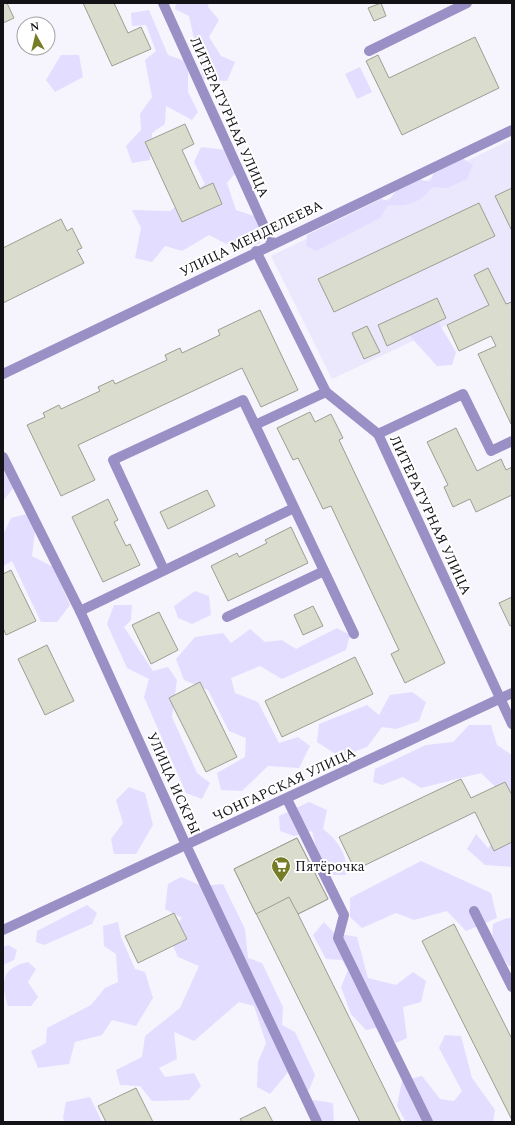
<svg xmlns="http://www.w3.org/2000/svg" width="515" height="1125" font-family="Spectral,serif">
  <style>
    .built { fill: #ebe7fd }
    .green { fill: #e3ddff }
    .building { fill: #dadcce; stroke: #9c9e91 }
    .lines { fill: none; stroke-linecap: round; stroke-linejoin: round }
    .minor { stroke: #9b90c6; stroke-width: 10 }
    .labels { text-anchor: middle; stroke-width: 4; stroke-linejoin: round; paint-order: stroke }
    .street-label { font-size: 14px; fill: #131217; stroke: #fff }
    .poi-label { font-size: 14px; fill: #131217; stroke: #fff; text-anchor: start }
  </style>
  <rect width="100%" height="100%" fill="#f6f5fe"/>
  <polygon class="built" points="512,139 512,424 478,354 496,346 491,336 447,325 332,379 271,256"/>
  <g class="green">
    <polygon points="176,3 209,3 208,7 219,20 209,37 221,56 235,62 227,81 203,79 189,16 175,9"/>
    <polygon points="149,10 168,55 188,62 188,92 198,112 192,120 166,106 165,124 152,133 150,160 132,163 126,146 141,130 140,114 152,97 145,60 156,51 146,25 132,26 131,13"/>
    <polygon points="61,55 79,55 83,77 55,92 46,80"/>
    <polygon points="360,67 372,92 357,99 345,74"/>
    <polygon points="201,147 227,150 238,170 227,183 236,210 257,217 264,232 260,243 238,250 209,235 182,251 165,246 152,262 135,258 141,228 132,210 170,211 205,184 194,162"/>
    <path d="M462,158L473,165L467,179L447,188L432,187C420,203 408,207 388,205L380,218L316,251L306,246L307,235L381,199L388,201L397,190L419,179L430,182L434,172Z"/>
    <polygon points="434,315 456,352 452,365 437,366 408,334"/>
    <polygon points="3,464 14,487 3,501"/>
    <polygon points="27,514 35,531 32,556 53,567 70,605 57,622 41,622 12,561 3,566 3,535 11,518"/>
    <polygon points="195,591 209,596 211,615 192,624 178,618 174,606"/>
    <polygon points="114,605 132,605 131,620 124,627 153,671 168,667 177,680 172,717 197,773 210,783 202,799 186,793 144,697 149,679 127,668 107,624"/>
    <polygon points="337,628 350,635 346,650 282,679 260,666 231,678 235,693 258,702 279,743 298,737 310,746 299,768 268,766 242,791 221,790 217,773 245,757 246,738 229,731 208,690 184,680 176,659 195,637 223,633 231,643 250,629 265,642 282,640 296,649"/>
    <polygon points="412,692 426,702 419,721 396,729 382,727 367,747 340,757 317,742 319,724 367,705 379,715 390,695"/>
    <polygon points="469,725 491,725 497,745 512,755 512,799 508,799 481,773 421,788 403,777 382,785 373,782 375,769 426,745 453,742"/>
    <polygon points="129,787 145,793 153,825 136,854 114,854 111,839 123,823 116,800"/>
    <path d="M309,802L327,810L323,829C338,840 349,857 346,875H333L319,858L312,831L294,836L280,831L279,816Z"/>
    <polygon points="512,832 512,867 485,865 467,849 476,834 488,848 504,833"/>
    <polygon points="421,861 491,893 497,918 466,931 447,911 414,920 396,913 362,928 350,917 350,898"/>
    <polygon points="181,877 202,886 223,884 245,929 248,958 262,963 283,1007 282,1025 295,1032 315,1075 309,1090 298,1088 288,1072 270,1094 257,1087 258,1062 266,1043 254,1006 239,1002 194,1041 174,1032 177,1059 159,1068 165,1077 194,1073 201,1086 189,1100 152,1101 140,1086 120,1085 116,1070 142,1057 145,1036 180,1008 199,966 178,957 168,934 182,918 165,909 168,884"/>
    <polygon points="87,905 97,913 92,924 44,945 36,942 37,931"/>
    <polygon points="507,918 512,918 512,966 509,966 492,942 493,924"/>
    <polygon points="118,922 121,937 135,969 145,972 153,998 136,1026 112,1020 102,1035 75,1042 69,1064 38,1068 31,1051 46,1043 47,1028 91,1005 105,988 118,982 116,954 104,946 103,926"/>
    <polygon points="324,922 334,933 357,937 368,978 396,985 413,972 426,981 421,1002 403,1007 407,1038 396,1043 384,1026 366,1030 351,1014 341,987 348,970 342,960 326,959 313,935"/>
    <polygon points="8,945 17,950 14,960 3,965 3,947"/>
    <path d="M28,962L36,969L28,982L38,997L31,1006H8C0,981 2,968 28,962Z"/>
    <polygon points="445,1035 461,1036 472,1078 495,1110 493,1122 406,1122 397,1106 402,1081 422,1076 440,1099 454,1101 462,1091 439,1048"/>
    <polygon points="90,1097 102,1122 65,1122 63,1118 66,1102"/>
    <polygon points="313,1100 333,1103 334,1122 315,1122 312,1116"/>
  </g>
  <g class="building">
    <polygon points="3,3 7,3 14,18 3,23"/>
    <polygon points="83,3 114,3 128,33 141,27 151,49 112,66"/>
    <polygon points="381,3 386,16 374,21 368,8"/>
    <polygon points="475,37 499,88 402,135 366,61 378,55 389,78"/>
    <polygon points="185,124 194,144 182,150 200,189 213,183 222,204 182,222 145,142"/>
    <polygon points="512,188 512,231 495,196"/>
    <polygon points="479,203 495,236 334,312 318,279"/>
    <polygon points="61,219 67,231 72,228 82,248 77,250 84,263 3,303 3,248"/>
    <polygon points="488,268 506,304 512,302 511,424 478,354 496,346 491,336 459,351 447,325 489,305 474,275"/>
    <polygon points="437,298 446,318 387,346 378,325"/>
    <polygon points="260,310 298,390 261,407 242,368 78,445 95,480 61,496 27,425 45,417 43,413 59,405 61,409 100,391 98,387 113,380 115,384 167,360 165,355 180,348 182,353 220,335 218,330"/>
    <polygon points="367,326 380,352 364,359 352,333"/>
    <polygon points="310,412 315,422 331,414 343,438 339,440 445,663 405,683 391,654 399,650 331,506 323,509 298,458 293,460 277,428"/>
    <polygon points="456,428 477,471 501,459 506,470 512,467 512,495 476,512 470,499 453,507 444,487 448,485 427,442"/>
    <polygon points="207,490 215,506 168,529 160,512"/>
    <polygon points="108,499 118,520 114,522 126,546 130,544 140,565 103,582 72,517"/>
    <polygon points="291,527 308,563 228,601 211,566 237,553 239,557 267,543 265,540"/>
    <polygon points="11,570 36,621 6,635 3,628 3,574"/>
    <polygon points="512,597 512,625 510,626 499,603"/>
    <polygon points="313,606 323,626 303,635 294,615"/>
    <polygon points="159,612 178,650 151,664 132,625"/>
    <polygon points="47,645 74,701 45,715 18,659"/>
    <polygon points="355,657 373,694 282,737 265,701"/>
    <polygon points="200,682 237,757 206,772 169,698"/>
    <polygon points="461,779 471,798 505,782 512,795 512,842 494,851 475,812 355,870 339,837"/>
    <polygon points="297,838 328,899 298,914 401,1122 360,1122 234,869"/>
    <polygon points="297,838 328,899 298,914 289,897 256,914 234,869"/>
    <polygon points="174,913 187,939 138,963 125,936"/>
    <polygon points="454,924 512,1039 512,1120 422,941"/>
    <polygon points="136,1088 153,1122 106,1122 98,1106"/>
    <polygon points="265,1107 273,1122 242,1122 240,1119"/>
  </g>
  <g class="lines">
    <g class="minor">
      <polyline points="163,3 272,244"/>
      <polyline points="369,51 467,3"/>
      <polyline points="256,251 326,392 378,434 512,724"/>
      <polyline points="3,374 512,130"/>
      <polyline points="326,392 255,425 354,634"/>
      <polyline points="378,434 463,394 491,451 512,441"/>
      <polyline points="3,457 80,611 186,845 317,1122"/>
      <polyline points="164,570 113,460 243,400 255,425"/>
      <polyline points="80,611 294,508"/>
      <polyline points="227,617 324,571"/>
      <polyline points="287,799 344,915 338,938 428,1122"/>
      <polyline points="474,911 512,987"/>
      <polyline points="3,930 512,693"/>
    </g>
  </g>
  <defs>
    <g id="supermarket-pin" transform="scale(1)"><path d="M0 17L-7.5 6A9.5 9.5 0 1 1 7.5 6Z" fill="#777c26" stroke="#fff"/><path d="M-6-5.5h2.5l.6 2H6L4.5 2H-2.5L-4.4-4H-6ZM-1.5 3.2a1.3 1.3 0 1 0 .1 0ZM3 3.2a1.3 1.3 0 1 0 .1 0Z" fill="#fff"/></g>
  </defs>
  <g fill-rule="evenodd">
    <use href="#supermarket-pin" x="281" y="866"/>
  </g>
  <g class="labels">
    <g class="street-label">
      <text transform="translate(230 117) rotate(66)" y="5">ЛИТЕРАТУРНАЯ УЛИЦА</text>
      <text transform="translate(251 238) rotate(-26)" y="5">УЛИЦА МЕНДЕЛЕЕВА</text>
      <text transform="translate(431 515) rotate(65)" y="5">ЛИТЕРАТУРНАЯ УЛИЦА</text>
      <text transform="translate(174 783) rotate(66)" y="5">УЛИЦА ИСКРЫ</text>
      <text transform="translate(284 784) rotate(-25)" y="5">ЧОНГАРСКАЯ УЛИЦА</text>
    </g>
    <g class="poi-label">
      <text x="295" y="871">Пятёрочка</text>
    </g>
  </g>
  <rect width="515" height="1125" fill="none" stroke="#131217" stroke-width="8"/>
  <g transform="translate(36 36) rotate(352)"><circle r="19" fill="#ffffff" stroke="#a1a0a2"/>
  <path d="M0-3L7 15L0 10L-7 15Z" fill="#777c26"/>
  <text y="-6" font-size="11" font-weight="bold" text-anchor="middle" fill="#131217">N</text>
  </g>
</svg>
